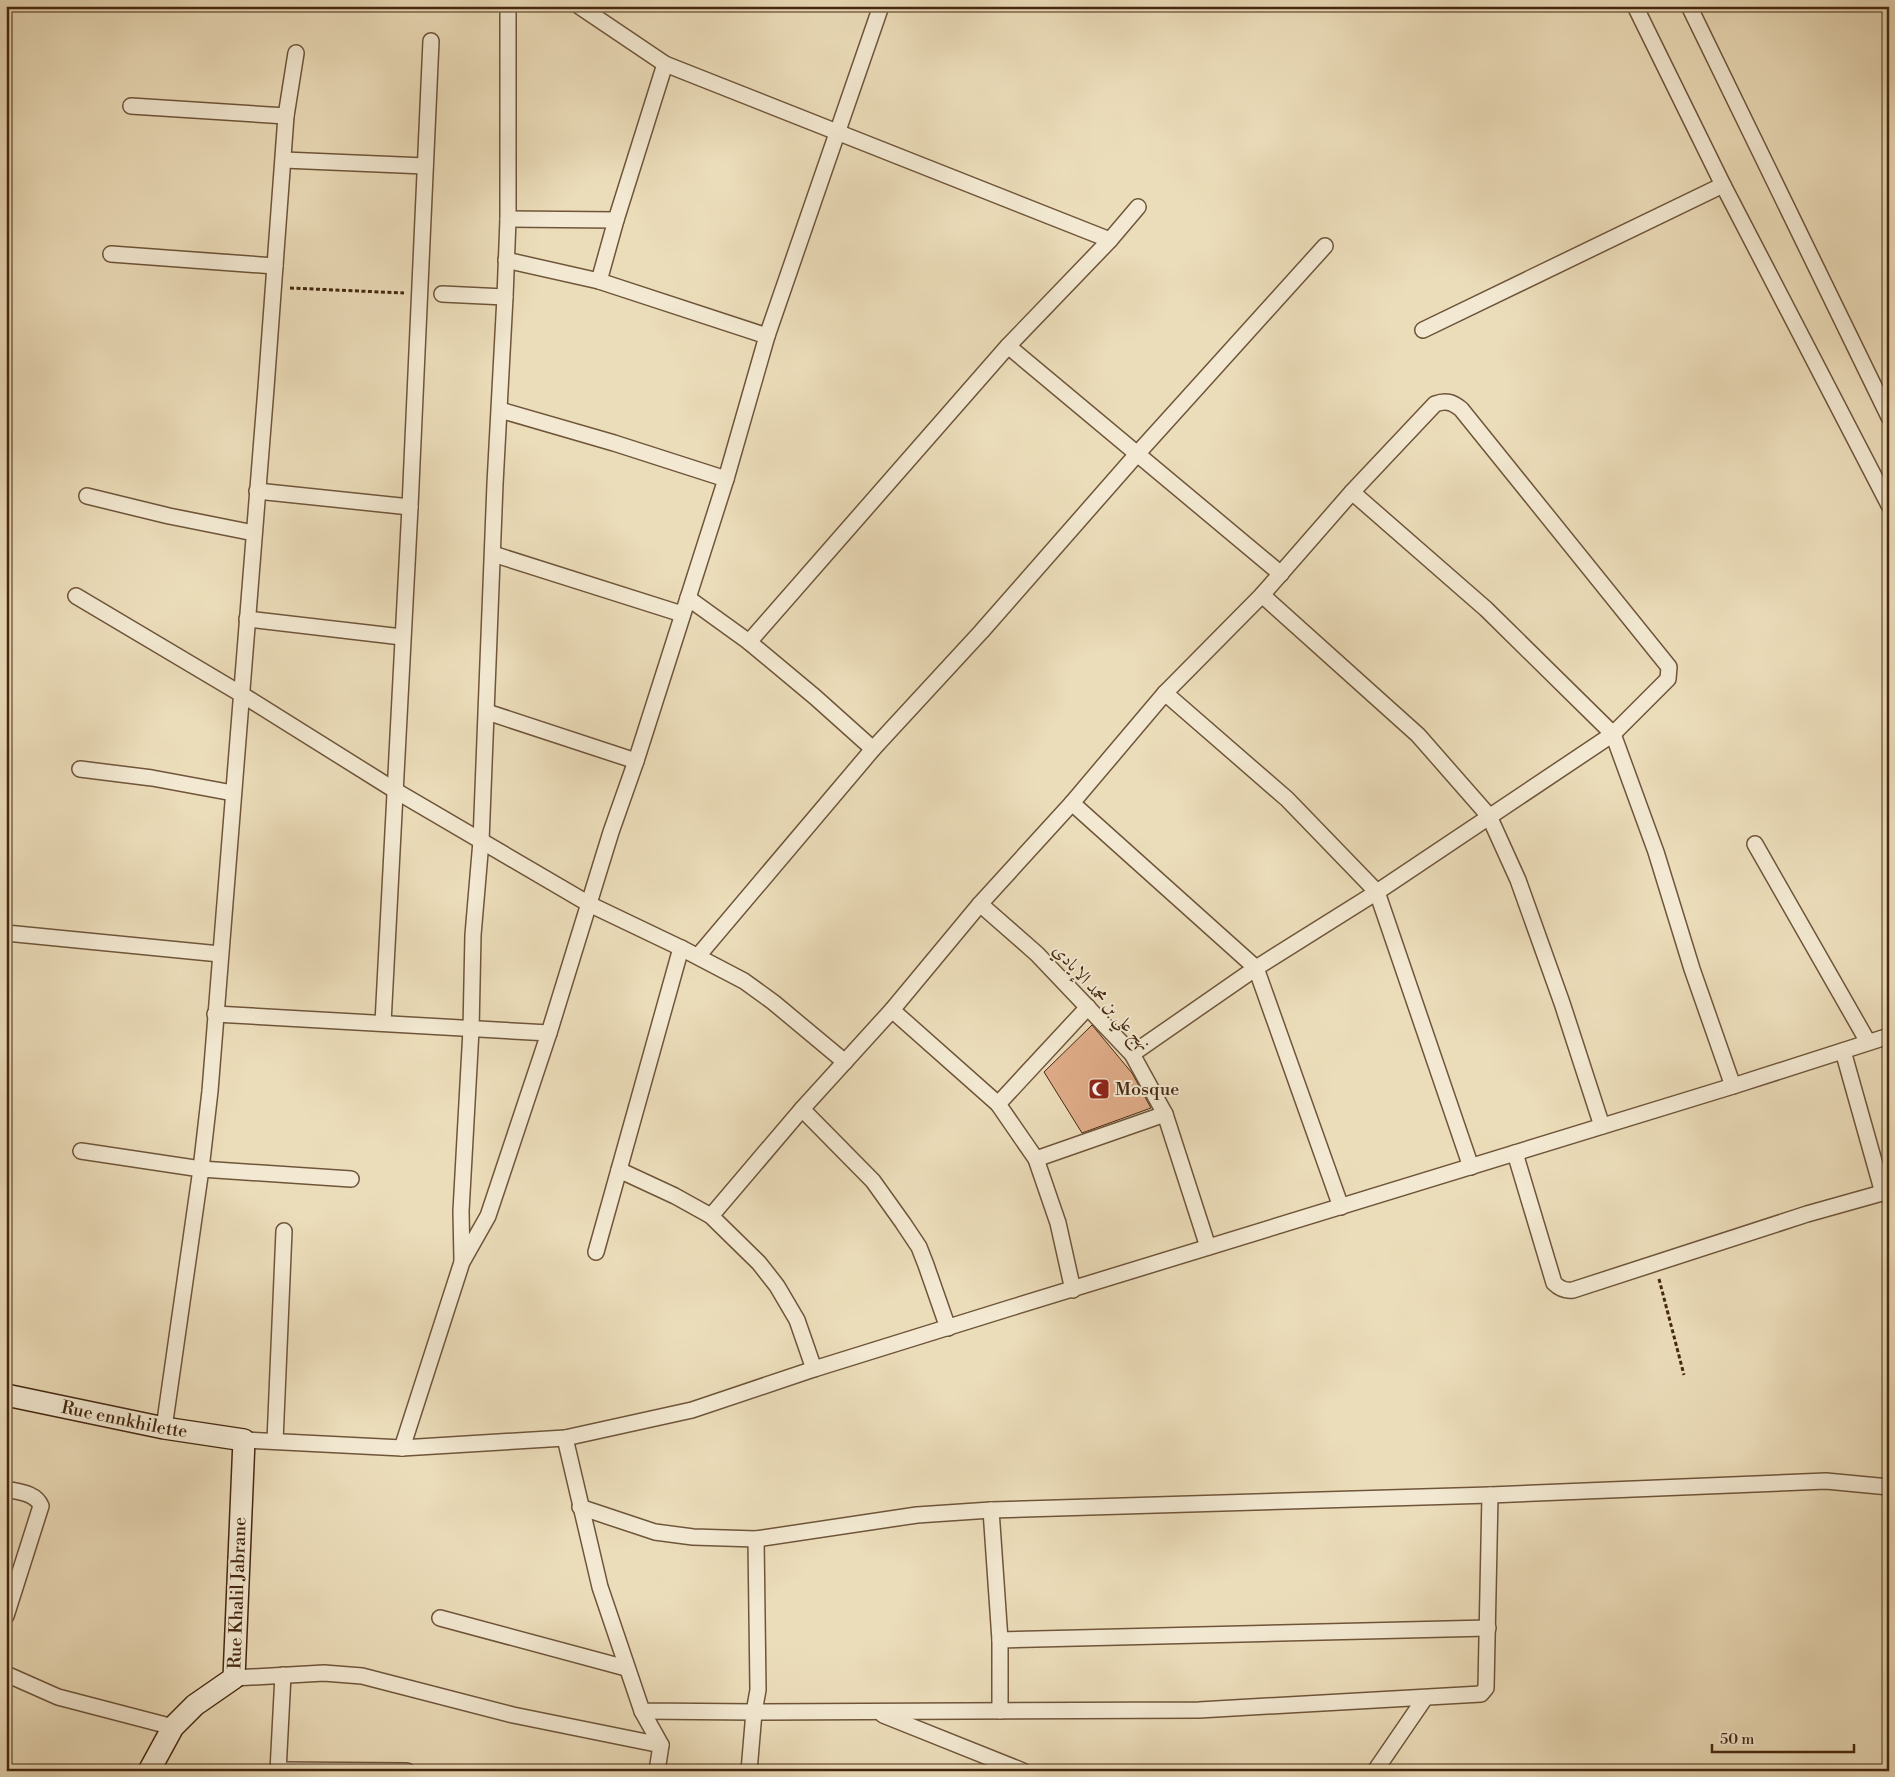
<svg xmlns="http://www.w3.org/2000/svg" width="1895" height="1777" font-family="'Libre Bodoni',Amiri,serif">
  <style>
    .building { fill: #e0ac89; stroke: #452810 }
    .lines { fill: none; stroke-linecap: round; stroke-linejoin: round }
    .street-casing { stroke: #6f553a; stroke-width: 18 }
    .secondary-casing { stroke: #452810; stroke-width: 24 }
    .path { stroke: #452810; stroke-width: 3; stroke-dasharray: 4 2.5; stroke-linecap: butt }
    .street { stroke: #f3e9d2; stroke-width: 15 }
    .secondary { stroke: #f3e9d2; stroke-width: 21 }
    .labels { text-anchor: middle; stroke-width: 4; stroke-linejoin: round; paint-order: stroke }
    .street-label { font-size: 18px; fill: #452810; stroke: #f3e9d2 }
    .poi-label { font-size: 18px; fill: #452810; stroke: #f3e9d2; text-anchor: start }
  </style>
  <rect width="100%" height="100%" fill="#ecddba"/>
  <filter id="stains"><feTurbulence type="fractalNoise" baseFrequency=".004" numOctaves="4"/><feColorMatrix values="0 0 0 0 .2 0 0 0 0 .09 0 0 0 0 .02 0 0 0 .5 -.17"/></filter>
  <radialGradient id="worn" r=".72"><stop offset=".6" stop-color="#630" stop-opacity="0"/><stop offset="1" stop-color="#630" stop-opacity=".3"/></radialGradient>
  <polygon class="building" points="1092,1025 1132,1073 1151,1108 1082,1133 1044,1072"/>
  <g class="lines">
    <g class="street-casing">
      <g id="street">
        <polyline points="579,6 665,64 1110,240"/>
        <polyline points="1635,6 1723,185 1889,505"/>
        <polyline points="1689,6 1889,417"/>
        <polyline points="131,106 286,116"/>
        <polyline points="284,160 425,166"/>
        <polyline points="508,219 616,220"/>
        <polyline points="111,254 275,266"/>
        <polyline points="506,260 599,281 767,336"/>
        <polyline points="599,281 616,220 665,64"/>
        <polyline points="442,294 505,297"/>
        <polyline points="1423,330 1723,185"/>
        <polyline points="1008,346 1281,574"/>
        <polyline points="500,410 614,443 726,479"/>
        <polyline points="257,491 410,507"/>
        <polyline points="1352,492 1486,609 1613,734 1656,852 1692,969 1733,1086"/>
        <polyline points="87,496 169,516 254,533"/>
        <polyline points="493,554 682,614"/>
        <polyline points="1262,595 1418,735 1489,816 1518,880 1562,1003 1602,1126"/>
        <polyline points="76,596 241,694 396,791 589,904 681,948 744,981 773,1002 845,1062"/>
        <polyline points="688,598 749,642 815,697 873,749"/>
        <polyline points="247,619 402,637"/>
        <polyline points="749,642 1008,346 1110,240 1138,207"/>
        <polyline points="1165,693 1287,799 1377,892 1471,1167"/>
        <polyline points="487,712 636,761"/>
        <polyline points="80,769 152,778 233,793"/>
        <polyline points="1072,803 1256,968 1341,1207"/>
        <polyline points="1755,844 1868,1042"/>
        <polyline points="980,904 1037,954 1132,1054 1165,1114 1208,1247"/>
        <polyline points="6,933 220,954"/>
        <polyline points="698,956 873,749 981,632 1138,453 1325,246"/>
        <polyline points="892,1010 998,1104 1036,1159 1058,1223 1073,1290"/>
        <polyline points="215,1014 549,1033"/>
        <polyline points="383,1023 410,507 431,41"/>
        <polyline points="1843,1051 1883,1193"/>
        <polyline points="998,1104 1088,1007"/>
        <polyline points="802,1109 873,1181 903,1223 919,1247 926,1265 948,1328"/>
        <polyline points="81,1151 201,1169 351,1179"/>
        <path d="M1515,1153L1554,1283C1560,1289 1565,1291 1573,1290L1807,1214L1889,1191"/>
        <polyline points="1036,1159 1165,1114"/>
        <polyline points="619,1170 675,1196 711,1216 759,1263 777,1286 797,1320 814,1369"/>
        <path d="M711,1216L802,1109L892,1010L980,904L1072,803L1165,693L1262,595L1352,492L1435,404C1446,400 1452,402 1461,409L1669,667L1668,679L1613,734L1377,892L1256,968L1132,1054"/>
        <polyline points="596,1252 681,948"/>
        <polyline points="462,1260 461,1211 471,1030 473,935 481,841 495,484 505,297 508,219 508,6"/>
        <polyline points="164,1428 201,1169 210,1091 266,388 286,116 296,53"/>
        <polyline points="565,1438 600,1587 642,1711 754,1712 1199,1710 1481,1694 1486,1688 1490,1495"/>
        <polyline points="244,1440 402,1448 565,1438 692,1410 814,1369 1010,1308 1733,1086 1889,1036"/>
        <polyline points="275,1441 284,1231"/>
        <polyline points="402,1448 462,1262 488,1216 549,1033 611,832 636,761 726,479 767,336 881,6"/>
        <path d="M6,1489C19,1492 36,1493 41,1506L6,1616"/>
        <polyline points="580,1507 655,1532 693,1537 756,1539 917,1515 991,1510 1490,1495 1826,1481 1889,1487"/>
        <polyline points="991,1510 1000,1640 1000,1711"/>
        <polyline points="440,1618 626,1668"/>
        <polyline points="1000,1640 1488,1628"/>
        <polyline points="6,1674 58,1697 173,1727"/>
        <polyline points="234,1678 324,1673 362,1676 513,1715 661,1745"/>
        <polyline points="642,1711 661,1745 657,1771"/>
        <polyline points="883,1715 1023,1771"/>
        <polyline points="278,1770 407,1771"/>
        <polyline points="278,1771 283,1675"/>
        <polyline points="749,1771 754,1712 758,1690 756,1539"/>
        <polyline points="1375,1771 1425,1698"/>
      </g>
    </g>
    <g class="secondary-casing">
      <g id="secondary">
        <path id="s1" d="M6,1395L164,1428L244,1440L234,1678L195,1705L173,1727L149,1771"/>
      </g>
    </g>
    <g class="path">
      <polyline points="290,288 404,293"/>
      <polyline points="1659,1279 1684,1375"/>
    </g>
    <use href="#street" class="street"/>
    <use href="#secondary" class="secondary"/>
  </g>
  <defs>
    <g id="mosque-square" transform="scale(1.125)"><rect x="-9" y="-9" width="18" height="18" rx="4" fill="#8f2418" stroke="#f3e9d2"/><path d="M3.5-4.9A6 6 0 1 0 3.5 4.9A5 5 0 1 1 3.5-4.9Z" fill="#fff"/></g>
  </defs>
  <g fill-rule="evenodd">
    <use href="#mosque-square" x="1099" y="1089"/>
  </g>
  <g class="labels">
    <g class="street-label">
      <text transform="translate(1102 997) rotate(48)" y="6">نهج علي بن محمد الإيادي</text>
      <text dy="6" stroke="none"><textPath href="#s1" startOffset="121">Rue ennkhilette</textPath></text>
      <text transform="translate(237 1593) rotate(-88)" y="6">Rue Khalil Jabrane</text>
    </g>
    <g class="poi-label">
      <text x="1115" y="1095">Mosque</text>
    </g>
  </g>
  <rect width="1895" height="1777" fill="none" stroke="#ecddba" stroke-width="25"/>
  <rect x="8" y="8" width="1880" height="1762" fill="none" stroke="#452810" stroke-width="2.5"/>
  <rect x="12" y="12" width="1870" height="1752" fill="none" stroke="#452810"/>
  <path d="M1712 1744v8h142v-8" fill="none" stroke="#452810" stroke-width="2.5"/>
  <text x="1720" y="1744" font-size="15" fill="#452810" stroke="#f3e9d2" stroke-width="4" paint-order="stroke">50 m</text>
  <rect width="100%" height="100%" filter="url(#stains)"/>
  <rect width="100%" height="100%" fill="url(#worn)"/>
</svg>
